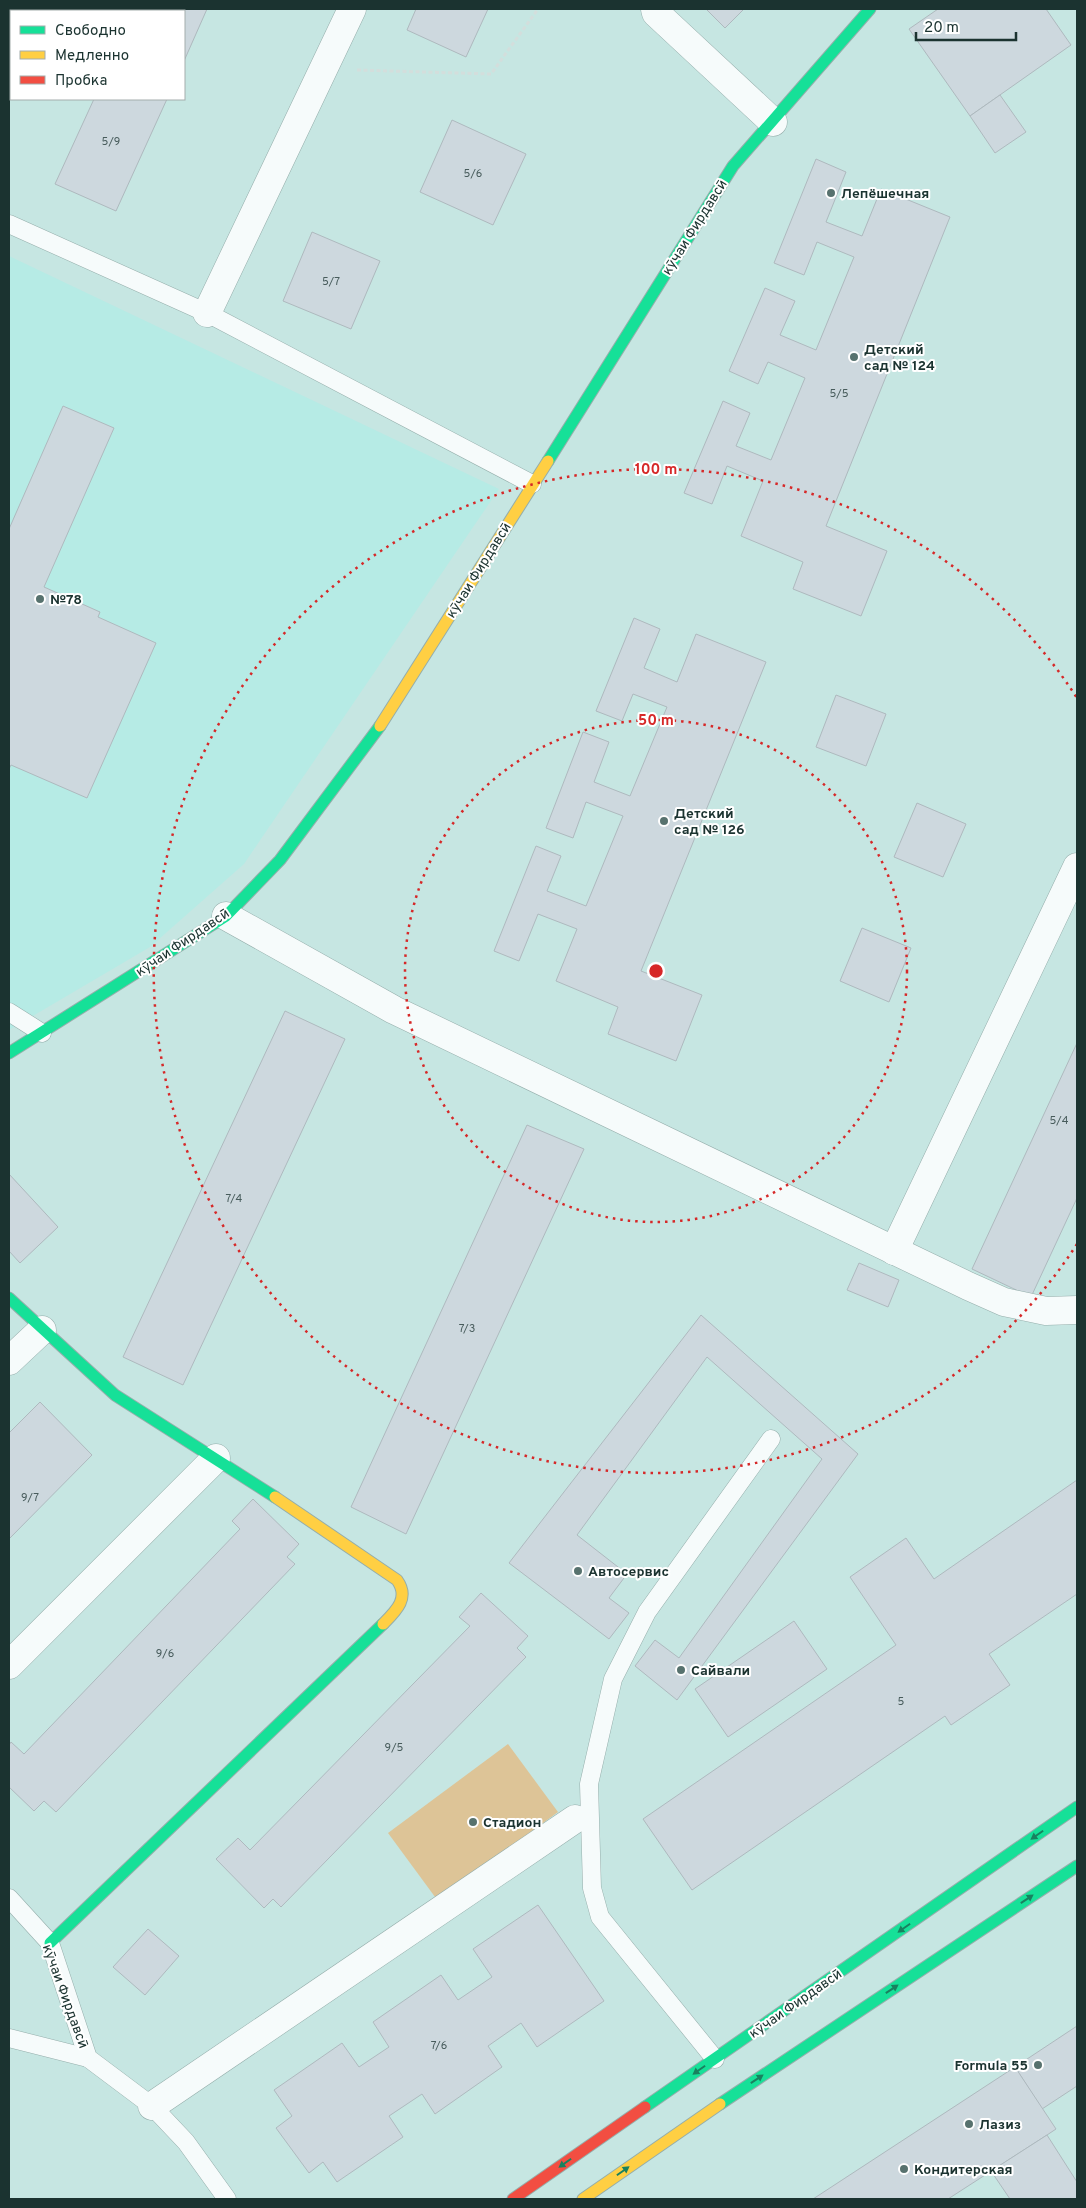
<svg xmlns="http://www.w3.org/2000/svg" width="1086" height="2208" font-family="Overpass,sans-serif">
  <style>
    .built { fill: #b6ebe5 }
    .green { fill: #ddc497 }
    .building { fill: #cdd8de; stroke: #aeb9be }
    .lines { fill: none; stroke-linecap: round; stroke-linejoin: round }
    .lane-casing { stroke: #95aeab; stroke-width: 19 }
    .street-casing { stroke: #95aeab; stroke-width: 29 }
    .fast-casing { stroke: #95aeab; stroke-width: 13 }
    .slow-casing { stroke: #95aeab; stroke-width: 13 }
    .jam-casing { stroke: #95aeab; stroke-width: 13 }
    .path { stroke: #d3dedc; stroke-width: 3; stroke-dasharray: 4 2.5; stroke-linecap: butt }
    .lane { stroke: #f6fbfb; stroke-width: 18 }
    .street { stroke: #f6fbfb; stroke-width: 28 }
    .fast { stroke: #16e098; stroke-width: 11 }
    .slow { stroke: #ffcf43; stroke-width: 11 }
    .jam { stroke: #f24e42; stroke-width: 11 }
    .oneway { fill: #19815f }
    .ring { fill: none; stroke: #d62828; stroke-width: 2.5; stroke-dasharray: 2.5 5 }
    .poi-dot { fill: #57726e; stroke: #fff; stroke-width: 2 }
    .labels { text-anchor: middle; stroke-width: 4; stroke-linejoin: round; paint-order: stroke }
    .number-label { font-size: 11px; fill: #485c5c }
    .poi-label { font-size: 14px; font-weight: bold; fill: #1b3330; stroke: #fff; text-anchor: start }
    .street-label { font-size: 14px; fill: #1b3330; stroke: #fff }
    .centre { fill: #d62828; stroke: #fff; stroke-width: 2.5 }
    .ring-label { font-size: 15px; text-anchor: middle; font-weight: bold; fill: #d62828; stroke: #fff; stroke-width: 4; stroke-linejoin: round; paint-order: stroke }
  </style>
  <rect width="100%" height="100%" fill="#c6e6e2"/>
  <polygon class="built" points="9,256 499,489 244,864 150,947 9,1030"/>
  <polygon class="green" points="508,1744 558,1812 438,1901 388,1833"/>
  <g class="building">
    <polygon points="135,9 207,9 184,61 184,11 134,11"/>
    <polygon points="416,9 488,9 466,57 407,30"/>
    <polygon points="706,9 744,9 725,28"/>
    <polygon points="938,9 1046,9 1071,45 970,116 909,29"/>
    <polygon points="1000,95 1026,132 995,153 970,116"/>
    <polygon points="94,99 167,99 116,211 55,184"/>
    <polygon points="452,120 526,154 493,225 420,192"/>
    <polygon points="816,159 846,172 826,222 862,236 881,189 950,217 826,526 887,551 861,616 793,589 803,562 741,536 763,481 727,466 712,504 684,493 723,401 750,413 736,446 771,460 805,378 768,362 758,384 729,371 765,288 795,301 780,335 816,350 854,257 817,242 804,275 774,263"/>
    <polygon points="312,232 380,261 351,329 283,301"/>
    <polygon points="63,406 114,428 44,587 100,612 98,617 156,643 87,798 11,765 9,769 9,529"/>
    <polygon points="634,618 660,629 644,668 677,682 696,634 766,662 641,971 702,995 676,1061 608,1034 618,1007 556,981 577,929 538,914 519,961 494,951 536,846 561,856 547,891 586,906 623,816 586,802 573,838 546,828 583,732 609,742 594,782 630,796 667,707 633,694 622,721 596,711"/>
    <polygon points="836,695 886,714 866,766 816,747"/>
    <polygon points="917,803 966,824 943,877 894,857"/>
    <polygon points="862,928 911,948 889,1002 840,981"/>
    <polygon points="285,1011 345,1039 183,1385 123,1357"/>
    <polygon points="1077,1043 1077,1198 1031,1297 972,1269"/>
    <polygon points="527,1125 584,1149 406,1534 351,1507"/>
    <polygon points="9,1174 58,1227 20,1263 9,1251"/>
    <polygon points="859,1263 899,1280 888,1307 847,1290"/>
    <polygon points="701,1315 858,1454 677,1700 635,1666 655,1640 679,1658 822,1459 707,1357 577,1535 627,1574 609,1598 629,1613 609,1639 509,1563"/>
    <polygon points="40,1402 92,1455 9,1539 9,1433"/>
    <polygon points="1077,1480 1077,1594 989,1654 1010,1685 951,1725 945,1716 692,1890 643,1819 896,1645 850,1577 906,1538 934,1579"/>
    <polygon points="253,1499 299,1544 287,1557 295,1564 56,1812 44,1801 34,1811 9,1787 9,1745 11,1742 24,1754 240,1529 232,1521"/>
    <polygon points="481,1593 528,1636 517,1648 526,1657 281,1907 273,1899 264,1908 216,1859 238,1838 250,1850 470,1626 459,1617"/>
    <polygon points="794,1621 827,1669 728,1737 695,1689"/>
    <polygon points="538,1905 604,2001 537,2047 521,2023 488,2046 502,2067 435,2114 422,2094 389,2116 403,2137 337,2182 323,2162 309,2173 276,2128 292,2116 274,2090 342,2043 359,2067 389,2047 373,2022 441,1975 458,2000 492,1977 473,1949"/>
    <polygon points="148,1929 179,1956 145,1995 113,1967"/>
    <polygon points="1077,2026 1077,2086 1042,2109 1015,2067"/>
    <polygon points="1015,2067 1056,2129 1047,2135 948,2199 813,2199"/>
    <polygon points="1047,2135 1077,2182 1077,2199 1010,2199 991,2171"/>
  </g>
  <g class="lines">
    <g class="lane-casing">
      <g id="lane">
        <polyline points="9,224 207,313 532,484"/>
        <polyline points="9,1012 42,1033"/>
        <polyline points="9,1898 50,1943 88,2058 152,2106 186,2142 227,2199"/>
        <polyline points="9,2038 88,2058"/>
        <polyline points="715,2059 600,1917 592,1888 589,1784 613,1679 647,1612 771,1439"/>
      </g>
    </g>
    <g class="street-casing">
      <g id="street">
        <polyline points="655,9 656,13 773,122"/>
        <polyline points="207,313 352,9"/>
        <polyline points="226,916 394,1010 968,1286 1004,1302 1046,1311 1077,1310"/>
        <polyline points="894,1251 1077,867"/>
        <polyline points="9,1361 42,1330"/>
        <polyline points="9,1665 216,1458"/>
        <polyline points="152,2106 575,1819"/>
      </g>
    </g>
    <g class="fast-casing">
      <g id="fast">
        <polyline points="548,461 733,166 870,9"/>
        <polyline points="9,1053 226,916 280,860 380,726"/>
        <polyline points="9,1298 115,1395 275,1497"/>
        <polyline points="50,1943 383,1624"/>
        <polyline points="720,2104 1077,1866"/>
        <polyline points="645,2107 1077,1807"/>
      </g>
    </g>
    <g class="slow-casing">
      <g id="slow">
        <polyline points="380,726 548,461"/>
        <path d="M275,1497L397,1580C410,1598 396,1611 383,1624"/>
        <polyline points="583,2199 720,2104"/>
      </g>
    </g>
    <g class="jam-casing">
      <polyline id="jam" points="513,2199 645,2107"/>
    </g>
    <polyline class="path" points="357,70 491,74 538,9"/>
    <use href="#lane" class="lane"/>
    <use href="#street" class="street"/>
    <use href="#fast" class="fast"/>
    <use href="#slow" class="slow"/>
    <use href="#jam" class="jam"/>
  </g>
  <defs><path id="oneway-solid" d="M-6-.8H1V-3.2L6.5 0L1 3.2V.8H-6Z" transform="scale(1.25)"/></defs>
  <g class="oneway">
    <use href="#oneway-solid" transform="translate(1037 1835) rotate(145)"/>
    <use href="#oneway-solid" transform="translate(1027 1899) rotate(-34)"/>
    <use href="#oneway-solid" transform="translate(904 1928) rotate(145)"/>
    <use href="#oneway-solid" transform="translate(892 1989) rotate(-34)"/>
    <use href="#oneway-solid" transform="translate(699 2070) rotate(145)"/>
    <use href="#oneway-solid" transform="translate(757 2079) rotate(-34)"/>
    <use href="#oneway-solid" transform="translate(565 2163) rotate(145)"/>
    <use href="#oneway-solid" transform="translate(623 2171) rotate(-35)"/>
  </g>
  <g class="ring">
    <circle cx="656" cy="971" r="251"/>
    <path d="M1077 1244A502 502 0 1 1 1077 698"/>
  </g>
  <g class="poi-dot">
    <circle cx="831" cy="193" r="5"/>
    <circle cx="854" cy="357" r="5"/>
    <circle cx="40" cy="599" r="5"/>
    <circle cx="664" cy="821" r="5"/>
    <circle cx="578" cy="1571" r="5"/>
    <circle cx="681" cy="1670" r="5"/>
    <circle cx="473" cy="1822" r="5"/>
    <circle cx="1038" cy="2065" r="5"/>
    <circle cx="969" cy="2124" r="5"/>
    <circle cx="904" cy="2169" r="5"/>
  </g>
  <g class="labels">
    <g class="number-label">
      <text x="111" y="145">5/9</text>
      <text x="473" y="177">5/6</text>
      <text x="331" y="285">5/7</text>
      <text x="839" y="397">5/5</text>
      <text x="1059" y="1124">5/4</text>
      <text x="234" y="1202">7/4</text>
      <text x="467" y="1332">7/3</text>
      <text x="30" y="1501">9/7</text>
      <text x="165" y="1657">9/6</text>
      <text x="901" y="1705">5</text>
      <text x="394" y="1751">9/5</text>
      <text x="439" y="2049">7/6</text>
    </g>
    <g class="poi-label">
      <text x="841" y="198">Лепёшечная</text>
      <text x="864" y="354">Детский<tspan x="864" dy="16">сад № 124</tspan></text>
      <text x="50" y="604">№78</text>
      <text x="674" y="818">Детский<tspan x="674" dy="16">сад № 126</tspan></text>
      <text x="588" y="1576">Автосервис</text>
      <text x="691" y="1675">Сайвали</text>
      <text x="483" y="1827">Стадион</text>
      <text x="1028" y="2070" text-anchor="end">Formula 55</text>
      <text x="979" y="2129">Лазиз</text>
      <text x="914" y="2174">Кондитерская</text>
    </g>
    <g class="street-label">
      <text transform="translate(694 227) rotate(-58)" y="5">кӯчаи Фирдавсӣ</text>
      <text transform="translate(478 570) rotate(-58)" y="5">кӯчаи Фирдавсӣ</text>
      <text transform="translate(182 942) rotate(-34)" y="5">кӯчаи Фирдавсӣ</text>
      <text transform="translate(66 1996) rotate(70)" y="5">кӯчаи Фирдавсӣ</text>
      <text transform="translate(795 2003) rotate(-35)" y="5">кӯчаи Фирдавсӣ</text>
    </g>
  </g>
  <circle cx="656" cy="971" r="8" class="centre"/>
  <g class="ring-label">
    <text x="656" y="474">100 m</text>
    <text x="656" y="725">50 m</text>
  </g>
  <rect width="1086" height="2208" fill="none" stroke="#1b3330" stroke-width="20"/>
  <rect x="10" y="10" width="175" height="90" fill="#ffffff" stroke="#a4adac"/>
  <rect x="20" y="26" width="25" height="8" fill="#16e098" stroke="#a4adac"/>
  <text x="55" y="35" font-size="15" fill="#1b3330">Свободно</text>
  <rect x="20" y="51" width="25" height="8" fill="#ffcf43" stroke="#a4adac"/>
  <text x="55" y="60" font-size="15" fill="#1b3330">Медленно</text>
  <rect x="20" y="76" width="25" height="8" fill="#f24e42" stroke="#a4adac"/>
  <text x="55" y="85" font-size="15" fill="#1b3330">Пробка</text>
  <path d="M916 32v8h100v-8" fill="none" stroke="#1b3330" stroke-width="2.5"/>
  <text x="924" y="32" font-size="15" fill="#1b3330" stroke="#ffffff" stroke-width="4" paint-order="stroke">20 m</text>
</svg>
